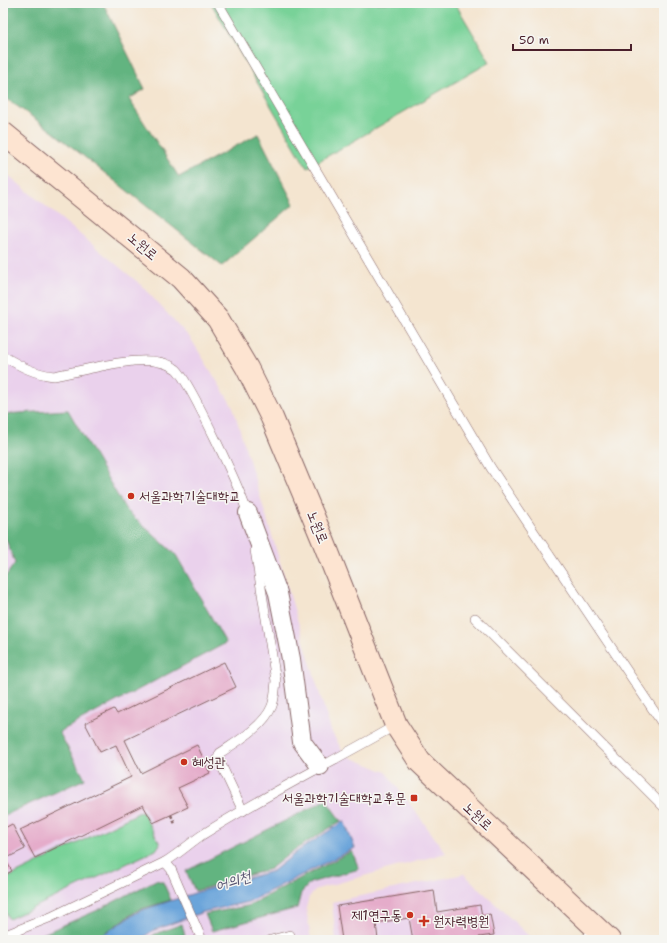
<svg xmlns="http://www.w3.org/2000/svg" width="667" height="943" font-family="'Shantell Sans','Poor Story',sans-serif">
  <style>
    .built { fill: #ead1ec }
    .green { fill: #78d298; stroke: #617862 }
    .forest { fill: #62b480; stroke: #566a56 }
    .water { fill: #6ba4da; stroke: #5a6282 }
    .building { fill: #e5acca }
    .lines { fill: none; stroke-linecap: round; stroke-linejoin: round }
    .service-casing { stroke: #866465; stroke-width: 10 }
    .minor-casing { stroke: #866465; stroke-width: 20 }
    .secondary-casing { stroke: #866465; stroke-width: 24 }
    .path { stroke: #866465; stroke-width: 2.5; stroke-dasharray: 3 3; stroke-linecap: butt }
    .service { stroke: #fff; stroke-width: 9 }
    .minor { stroke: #fff; stroke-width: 18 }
    .secondary { stroke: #fde4d1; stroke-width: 22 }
    .poi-dot { fill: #c8321e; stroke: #f6f6f2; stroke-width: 1.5 }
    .labels { text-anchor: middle; stroke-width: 3; stroke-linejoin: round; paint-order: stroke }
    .street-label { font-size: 14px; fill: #4a1f2b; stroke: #f6f6f2 }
    .poi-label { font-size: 14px; fill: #4a1f2b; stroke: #f6f6f2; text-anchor: start }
    .water-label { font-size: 15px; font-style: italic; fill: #575471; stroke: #f6f6f2 }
  </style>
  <rect width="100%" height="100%" fill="#f6f6f2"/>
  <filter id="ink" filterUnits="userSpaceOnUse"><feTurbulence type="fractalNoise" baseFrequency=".025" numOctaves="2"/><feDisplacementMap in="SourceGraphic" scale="8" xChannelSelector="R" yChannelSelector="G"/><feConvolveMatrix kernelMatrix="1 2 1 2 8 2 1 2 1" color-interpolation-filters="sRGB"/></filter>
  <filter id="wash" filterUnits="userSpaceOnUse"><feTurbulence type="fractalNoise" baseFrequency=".012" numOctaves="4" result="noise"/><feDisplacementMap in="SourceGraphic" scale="16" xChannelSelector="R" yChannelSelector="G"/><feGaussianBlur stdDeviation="0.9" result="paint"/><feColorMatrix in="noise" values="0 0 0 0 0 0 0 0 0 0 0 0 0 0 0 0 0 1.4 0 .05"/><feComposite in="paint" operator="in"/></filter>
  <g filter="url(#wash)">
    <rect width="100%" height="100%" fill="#f4e5d0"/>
    <g class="built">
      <polygon points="3,171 140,284 191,339 233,407 331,731 345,755 386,772 446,853 317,889 309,897 306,908 311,940 3,940"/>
      <polygon points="464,874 533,940 336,940 332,902"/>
    </g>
    <g class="green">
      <polygon points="211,3 455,3 490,62 307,168"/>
      <polygon points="142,811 160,844 156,850 9,919 3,906 3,880"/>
    </g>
    <g class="forest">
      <polygon points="3,3 103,3 145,89 129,99 179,177 258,134 294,204 222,266 53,132 3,96"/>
      <polygon points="68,410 126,510 176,555 226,643 59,732 85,779 3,816 3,580 15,563 3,532 3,414"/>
      <polygon points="326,800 341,821 293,851 270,869 195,891 186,871"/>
      <polygon points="352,851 359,869 310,883 301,893 297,908 212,931 205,914 247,906"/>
      <polygon points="156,880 163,882 171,900 138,910 100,936 91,940 29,940 98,910"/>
      <polygon points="182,924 186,940 146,940 155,934"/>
    </g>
    <polygon class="water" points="344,821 355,848 248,902 203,912 152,931 140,940 94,940 139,911 204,890 273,871 298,851"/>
    <g id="blocks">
      <g class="building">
        <polygon points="224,662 236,687 125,740 141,773 197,745 210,773 178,788 188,807 153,823 143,805 35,858 20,830 131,777 116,745 100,752 85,723 114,709 117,714"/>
        <polygon points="12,824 25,849 5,859 12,871 3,876 3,829"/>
        <polygon points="434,890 437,912 480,905 482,916 490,914 494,935 479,937 480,940 413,940 409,918 376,923 378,940 342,940 337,906"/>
      </g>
    </g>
  </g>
  <g filter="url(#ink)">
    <use href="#blocks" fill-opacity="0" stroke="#866465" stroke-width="1"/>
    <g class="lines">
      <g class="service-casing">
        <g id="service">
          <polyline points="218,3 491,468 664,726"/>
          <path d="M3,356C20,366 34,374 54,376C81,371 134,356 159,362C164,363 172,366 176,369C189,380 244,496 248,516"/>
          <polyline points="475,618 664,807"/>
          <path d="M243,811L218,758L220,753C238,741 264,726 272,706C275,698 275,689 276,681L255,550"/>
          <polyline points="165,862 171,869 202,940"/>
          <path d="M3,936L51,917L165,862C178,854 189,844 202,835C265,795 332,762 396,725"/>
          <polyline points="271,940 290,935 291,940"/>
          <polyline points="585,940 596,928"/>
        </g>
      </g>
      <g class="minor-casing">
        <polyline id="minor" points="248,513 278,593 291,659 302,742 320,766"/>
      </g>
      <g class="secondary-casing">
        <polyline id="secondary" points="3,133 181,278 218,319 247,368 272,418 323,540 396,725 420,762 609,940"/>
      </g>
      <polyline class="path" points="171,815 176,826"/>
      <use href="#service" class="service"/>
      <use href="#minor" class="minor"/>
      <use href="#secondary" class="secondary"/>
    </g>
  </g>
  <g class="poi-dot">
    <circle cx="131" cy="496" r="4"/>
    <circle cx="184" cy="762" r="4"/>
    <rect x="410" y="794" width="8" height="8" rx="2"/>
    <circle cx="410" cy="915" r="4"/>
    <path d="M422 915h4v4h4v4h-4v4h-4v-4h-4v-4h4z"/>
  </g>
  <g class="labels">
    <g class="street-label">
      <text transform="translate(143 246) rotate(40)" y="5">노원로</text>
      <text transform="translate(318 527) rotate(68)" y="5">노원로</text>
      <text transform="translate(478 816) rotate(43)" y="5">노원로</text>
    </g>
    <g class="poi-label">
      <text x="139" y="501">서울과학기술대학교</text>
      <text x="192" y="767">혜성관</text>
      <text x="406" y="803" text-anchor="end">서울과학기술대학교후문</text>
      <text x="402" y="920" text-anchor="end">제1연구동</text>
      <text x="433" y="926">원자력병원</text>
    </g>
    <g class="water-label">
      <text transform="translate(233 881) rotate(-18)" y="5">어의천</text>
    </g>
  </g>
  <rect width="667" height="943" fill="none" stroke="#f6f6f2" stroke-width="16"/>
  <path d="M513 44v6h118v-6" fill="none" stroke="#4a1f2b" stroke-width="2"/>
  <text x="519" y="44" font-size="12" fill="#4a1f2b" stroke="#f6f6f2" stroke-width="3" paint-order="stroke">50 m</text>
</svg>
